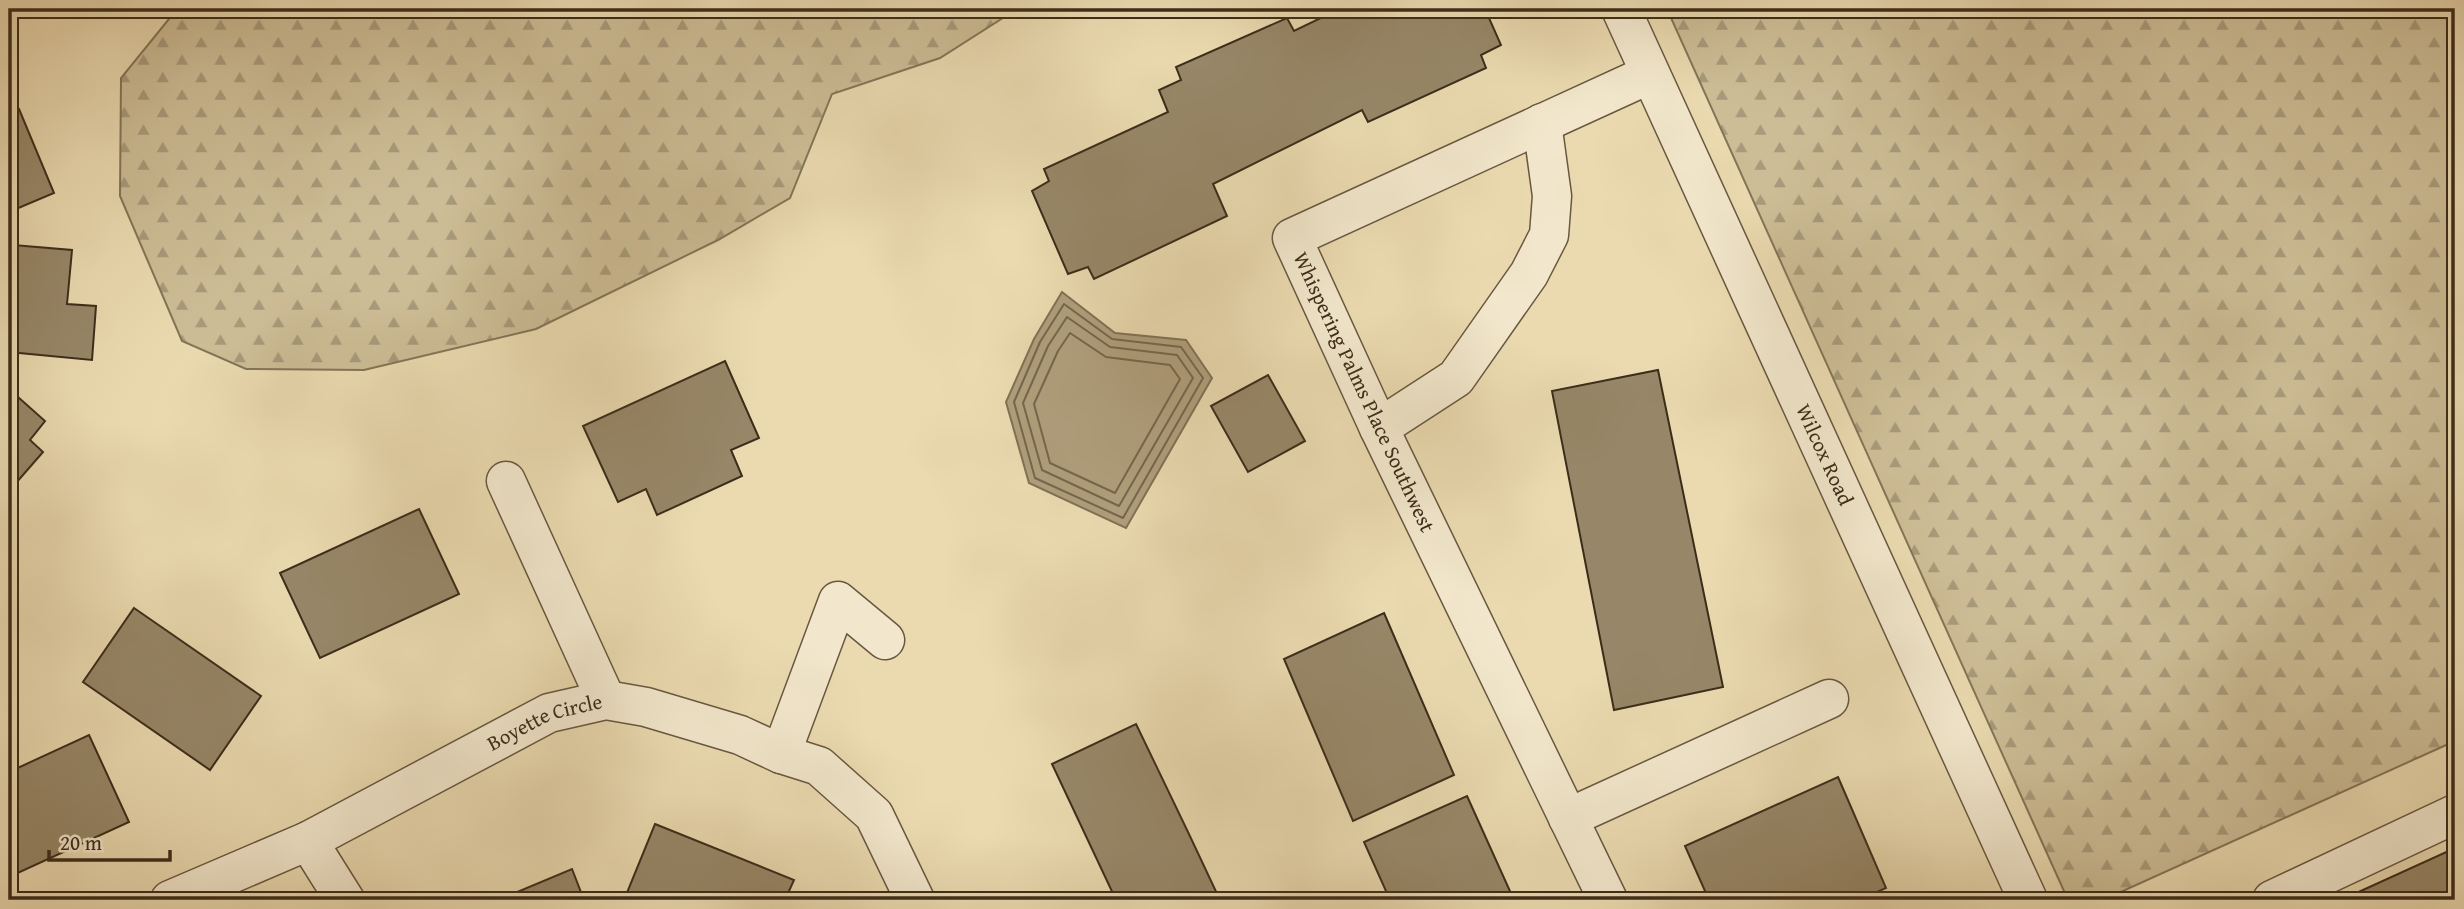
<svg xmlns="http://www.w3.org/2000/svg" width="2464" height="909" font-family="'Gentium Book Plus',serif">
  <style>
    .forest { fill: url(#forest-firs); stroke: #847558; stroke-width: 2 }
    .water { fill: #b09f7d; stroke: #827155; stroke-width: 2 }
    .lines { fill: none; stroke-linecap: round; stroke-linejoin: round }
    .shore { stroke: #76664c; stroke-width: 2 }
    .building { fill: #978768; stroke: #3c2d1a; stroke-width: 2 }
    .minor-casing { stroke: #685840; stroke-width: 41 }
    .minor { stroke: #f2e7cc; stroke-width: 38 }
    .labels { text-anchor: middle; stroke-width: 5; stroke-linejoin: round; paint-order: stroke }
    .street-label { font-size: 21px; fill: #3c2d1a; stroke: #f2e7cc }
  </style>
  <defs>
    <pattern id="forest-firs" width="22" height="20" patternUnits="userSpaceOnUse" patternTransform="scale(1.75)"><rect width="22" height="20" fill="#cdbd96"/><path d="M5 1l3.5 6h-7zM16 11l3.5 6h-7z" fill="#a89a7a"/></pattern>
  </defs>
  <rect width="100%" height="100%" fill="#ebdab0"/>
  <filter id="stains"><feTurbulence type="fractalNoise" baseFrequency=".00286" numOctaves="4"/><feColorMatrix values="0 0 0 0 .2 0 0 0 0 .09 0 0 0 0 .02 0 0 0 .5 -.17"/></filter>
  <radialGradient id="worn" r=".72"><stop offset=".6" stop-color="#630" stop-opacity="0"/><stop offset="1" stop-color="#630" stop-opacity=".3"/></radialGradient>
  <g class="forest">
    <polygon points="177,9 1017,9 940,58 832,94 790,198 718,240 536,329 364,370 246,369 182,341 120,196 121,78"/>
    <polygon points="1667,9 2455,9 2455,741 2103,900 2068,900"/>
  </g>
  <polygon class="water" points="1062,292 1115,333 1186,340 1212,378 1126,528 1029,483 1006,402 1034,339"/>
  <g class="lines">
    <g class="shore">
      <polygon points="1064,304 1112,339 1181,347 1203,378 1123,518 1035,478 1014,402 1040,342"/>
      <polygon points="1067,317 1110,347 1177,355 1193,378 1119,506 1042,470 1023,403 1048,346"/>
      <polygon points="1070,333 1106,357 1170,365 1180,379 1115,493 1050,463 1034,404 1058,351"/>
    </g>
  </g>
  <g class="building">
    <polygon points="1322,9 1485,9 1501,45 1481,55 1486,68 1368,122 1362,110 1213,184 1227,216 1094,279 1088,267 1068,274 1032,191 1049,181 1044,169 1168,112 1159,90 1181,80 1176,67 1287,18 1294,31 1325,16"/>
    <polygon points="19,109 54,193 9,212 9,113"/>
    <polygon points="13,245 72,250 67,304 96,306 92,360 9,352 9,297"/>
    <polygon points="725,361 759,438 731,450 742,476 657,515 646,489 618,502 583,426"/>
    <polygon points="1658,370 1723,687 1614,710 1552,391"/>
    <polygon points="1268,375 1305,441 1248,472 1211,406"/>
    <polygon points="9,389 45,421 30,440 43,452 9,491"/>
    <polygon points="419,509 459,594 320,658 280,573"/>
    <polygon points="134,608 261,696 210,770 83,682"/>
    <polygon points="1384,613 1454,775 1353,821 1284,659"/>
    <polygon points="1136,724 1188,832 1220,900 1116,900 1052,764"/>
    <polygon points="89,735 129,822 9,877 9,772"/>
    <polygon points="1838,777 1886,888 1859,900 1709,900 1685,846"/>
    <polygon points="1467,796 1514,900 1390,900 1364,842"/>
    <polygon points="655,824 794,880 785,900 624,900"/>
    <polygon points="2455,848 2455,900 2341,900"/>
    <polygon points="572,869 584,900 498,900"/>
  </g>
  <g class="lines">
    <g class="minor-casing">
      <g id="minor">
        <path id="s1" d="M1621,9L2028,900"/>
        <polyline points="1379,428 1456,378 1529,274 1549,235 1552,196 1542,123"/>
        <polyline points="506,481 606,700"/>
        <polyline points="781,754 838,601 885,640"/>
        <polyline points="1568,818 1829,699"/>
        <polyline points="308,841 345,900"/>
        <path id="s2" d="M170,900L308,841L549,713L606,700L646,707L740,735L781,754L819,766L874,815L915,900"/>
        <polyline points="1608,900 1379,428 1292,238 1650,74"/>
        <polyline points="2272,900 2455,814"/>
      </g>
    </g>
    <use href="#minor" class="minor"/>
  </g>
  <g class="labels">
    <g class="street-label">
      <text transform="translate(1364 392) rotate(65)" y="7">Whispering Palms Place Southwest</text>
      <text dy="7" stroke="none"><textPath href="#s1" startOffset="490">Wilcox Road</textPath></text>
      <text dy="7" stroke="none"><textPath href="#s2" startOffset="416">Boyette Circle</textPath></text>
    </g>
  </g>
  <rect width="2464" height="909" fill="none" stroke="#ebdab0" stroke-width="35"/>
  <rect x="10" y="10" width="2443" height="888" fill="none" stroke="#3c2d1a" stroke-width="3.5"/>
  <rect x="18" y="18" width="2429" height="874" fill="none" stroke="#3c2d1a" stroke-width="2"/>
  <path d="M49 850v10h121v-10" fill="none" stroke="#3c2d1a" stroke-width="3.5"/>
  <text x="60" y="850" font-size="21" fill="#3c2d1a" stroke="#f2e7cc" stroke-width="5" paint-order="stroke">20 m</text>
  <rect width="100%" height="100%" filter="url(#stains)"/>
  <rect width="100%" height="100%" fill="url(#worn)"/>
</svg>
